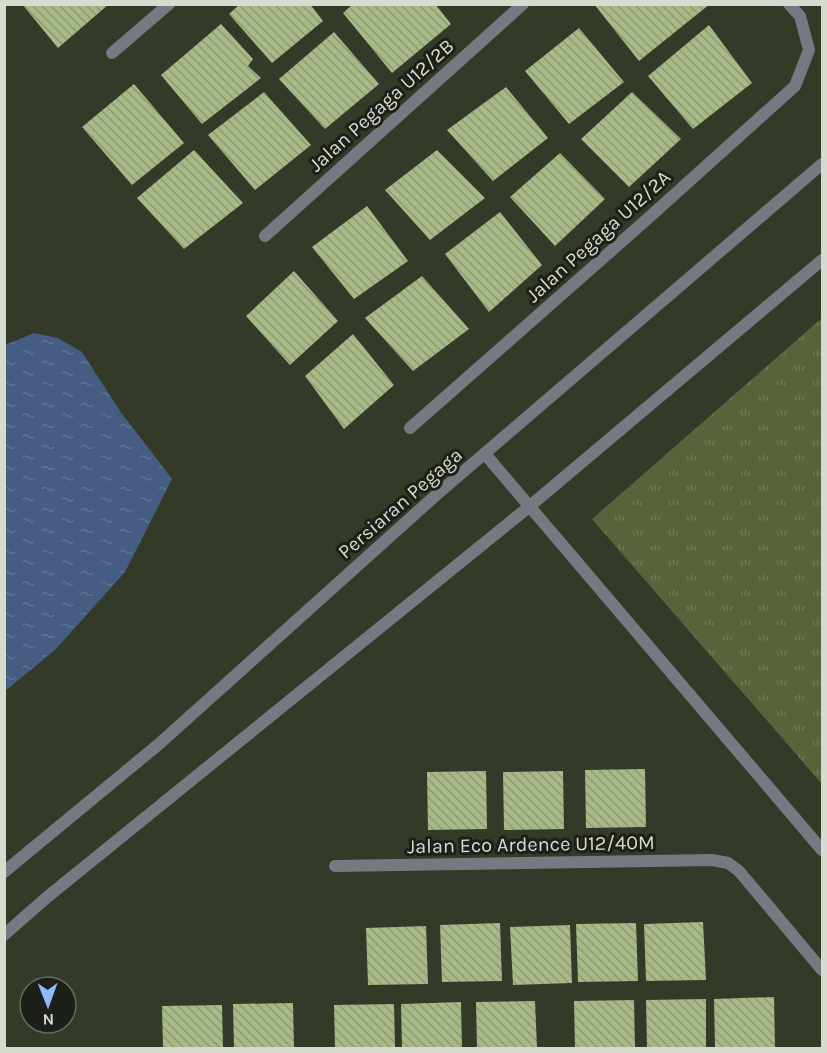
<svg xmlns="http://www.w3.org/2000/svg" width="827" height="1053" font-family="Karla,sans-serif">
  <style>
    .grass { fill: url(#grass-tufts) }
    .water { fill: url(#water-ripples) }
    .building { fill: url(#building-back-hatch) }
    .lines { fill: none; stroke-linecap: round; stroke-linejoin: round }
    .minor { stroke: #757a82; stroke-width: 12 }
    .labels { text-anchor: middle; stroke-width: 6; stroke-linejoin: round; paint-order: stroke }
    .street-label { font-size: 20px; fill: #d7dbcf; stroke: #1d2018 }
  </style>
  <defs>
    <pattern id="grass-tufts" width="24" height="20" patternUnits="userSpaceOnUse" patternTransform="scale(1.5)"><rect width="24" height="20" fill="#57643b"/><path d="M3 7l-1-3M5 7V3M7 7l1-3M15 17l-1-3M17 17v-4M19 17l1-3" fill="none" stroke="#6e7a56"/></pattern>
    <pattern id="water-ripples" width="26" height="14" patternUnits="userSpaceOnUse" patternTransform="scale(1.5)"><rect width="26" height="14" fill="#455c83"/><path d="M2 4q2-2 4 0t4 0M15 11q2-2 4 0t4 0" fill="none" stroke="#5f7394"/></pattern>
    <pattern id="building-back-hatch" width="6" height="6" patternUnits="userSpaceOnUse" patternTransform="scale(1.5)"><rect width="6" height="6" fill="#a8b887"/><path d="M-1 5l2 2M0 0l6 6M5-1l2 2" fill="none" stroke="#8e9a75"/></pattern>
  </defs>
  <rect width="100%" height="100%" fill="#343a28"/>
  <polygon class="grass" points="822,318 822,784 592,519"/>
  <polygon class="water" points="34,333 58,338 82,352 120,411 172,479 125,572 55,650 5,691 5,345"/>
  <g class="building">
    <polygon points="22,4 109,4 58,48"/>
    <polygon points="240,4 310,4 323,21 272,63 229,14"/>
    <polygon points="353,4 435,4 451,24 392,73 343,13"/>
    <polygon points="594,4 710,4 639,61"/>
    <polygon points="221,24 253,59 248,66 261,78 202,124 161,75"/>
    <polygon points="709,25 752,83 693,129 648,76"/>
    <polygon points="579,28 624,82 569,124 525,71"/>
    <polygon points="334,32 379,84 325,129 279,79"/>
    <polygon points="134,84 184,143 132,185 82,127"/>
    <polygon points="506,87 548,138 493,181 447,130"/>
    <polygon points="264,92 311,145 255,190 208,135"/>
    <polygon points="632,92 681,139 629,187 581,139"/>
    <polygon points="194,150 243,203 184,249 137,198"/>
    <polygon points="437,150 485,198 430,240 385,190"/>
    <polygon points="560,153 605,199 555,246 510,197"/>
    <polygon points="367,206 408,261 354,299 312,247"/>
    <polygon points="500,212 542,265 489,312 445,254"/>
    <polygon points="294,271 338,321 290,365 246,316"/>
    <polygon points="422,276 469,329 413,371 365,318"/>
    <polygon points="353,334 394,385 344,429 305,376"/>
    <polygon points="645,769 646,827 586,828 585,770"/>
    <polygon points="486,771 487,829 428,830 427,772"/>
    <polygon points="563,771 564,829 504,830 503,772"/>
    <polygon points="703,922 706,980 646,981 644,924"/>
    <polygon points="500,923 502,981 442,982 440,925"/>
    <polygon points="636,923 638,981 578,982 576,924"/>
    <polygon points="570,925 572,983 513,985 510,927"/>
    <polygon points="426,926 428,984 368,985 366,928"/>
    <polygon points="774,997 775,1048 715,1048 714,999"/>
    <polygon points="706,999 706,1048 647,1048 646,1000"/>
    <polygon points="634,1000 635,1048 575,1048 574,1001"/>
    <polygon points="535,1001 537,1048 477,1048 476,1002"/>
    <polygon points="461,1002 462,1048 402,1048 401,1004"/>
    <polygon points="293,1003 294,1048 234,1048 233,1004"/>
    <polygon points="394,1004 395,1048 335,1048 334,1005"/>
    <polygon points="222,1005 223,1048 163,1048 162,1006"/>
  </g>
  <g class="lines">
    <g class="minor">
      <polyline points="112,53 169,4"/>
      <polyline points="265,236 523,4"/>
      <polyline points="410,428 645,221 795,86 809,50 800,16 789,4"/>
      <polyline points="485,454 822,850"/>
      <polyline points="335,866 712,860 728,863 739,871 822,970"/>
      <polyline points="4,872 159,744 435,496 822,164"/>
      <polyline points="4,935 46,898 530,506 822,260"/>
    </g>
  </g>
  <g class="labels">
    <g class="street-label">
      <text transform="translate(381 105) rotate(-42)" y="7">Jalan Pegaga U12/2B</text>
      <text transform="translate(598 236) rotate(-42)" y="7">Jalan Pegaga U12/2A</text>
      <text transform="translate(400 503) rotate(-41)" y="7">Persiaran Pegaga</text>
      <text transform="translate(531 844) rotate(-1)" y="7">Jalan Eco Ardence U12/40M</text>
    </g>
  </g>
  <rect width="827" height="1053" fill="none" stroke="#d7dbcf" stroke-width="12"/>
  <g transform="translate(48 1005) rotate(179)"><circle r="28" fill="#1d2018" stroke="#676b61" stroke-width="1.5"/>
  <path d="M0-4.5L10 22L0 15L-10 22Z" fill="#90b8fd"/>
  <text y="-9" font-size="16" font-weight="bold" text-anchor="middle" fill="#d7dbcf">N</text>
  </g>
</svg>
